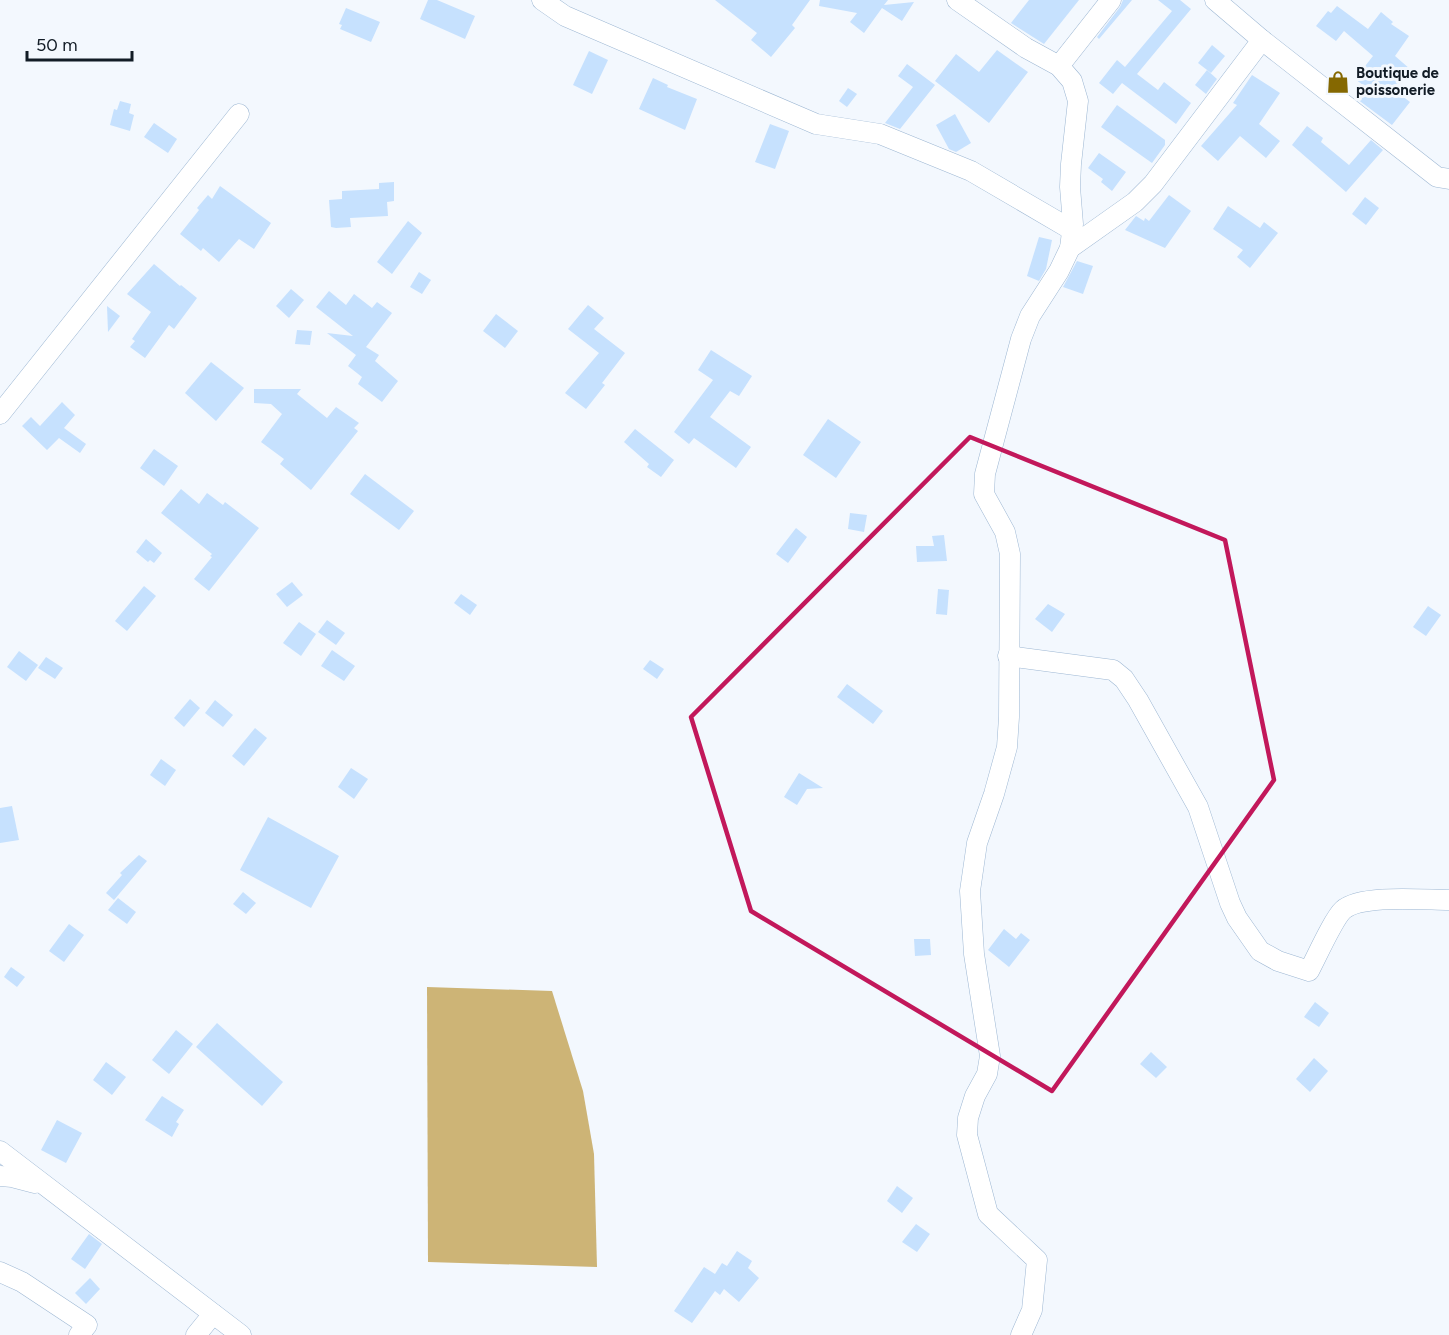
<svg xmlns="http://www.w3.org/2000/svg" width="1449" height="1335" font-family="Figtree,sans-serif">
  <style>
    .forest { fill: #cdb476 }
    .building { fill: #c6e1fe }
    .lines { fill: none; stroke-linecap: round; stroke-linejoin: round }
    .minor-casing { stroke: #9db7d3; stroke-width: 21 }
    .minor { stroke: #fff; stroke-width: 20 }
    .marked { fill: none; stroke: #c2185b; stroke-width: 4.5; stroke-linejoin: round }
    .labels { text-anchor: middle; stroke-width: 6; stroke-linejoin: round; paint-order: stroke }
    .poi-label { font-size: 15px; font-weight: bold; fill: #121c26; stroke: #f3f8fe; text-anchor: start }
  </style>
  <rect width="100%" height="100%" fill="#f3f8fe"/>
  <polygon class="forest" points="427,987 552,991 583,1091 594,1154 597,1267 428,1262"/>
  <g class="building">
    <polygon points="428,0 437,0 475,16 465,39 420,19"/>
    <polygon points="715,0 810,0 792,25 795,28 771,57 751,40 757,33"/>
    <polygon points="820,0 888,0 884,5 914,2 902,21 882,8 864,33 850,22 857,13 819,6"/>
    <polygon points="1029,0 1079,0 1044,44 1011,23"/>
    <polygon points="1123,0 1132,0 1099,39 1097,37 1120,7"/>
    <polygon points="1158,0 1180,0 1191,9 1137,74 1158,90 1164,82 1191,103 1176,124 1122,83 1113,94 1099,83 1117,60 1125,67 1172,11"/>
    <polygon points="1337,6 1368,29 1381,12 1393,22 1391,24 1409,36 1395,56 1410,69 1393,89 1410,102 1392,125 1357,99 1367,88 1355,79 1373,56 1344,31 1336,41 1316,26 1328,11 1331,13"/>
    <polygon points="346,8 380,22 371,42 340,29 342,25 339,24"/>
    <polygon points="1212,45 1225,56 1211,73 1198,63"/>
    <polygon points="997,50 1028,72 989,123 935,81 956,54 979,72"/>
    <polygon points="589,51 608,60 592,94 573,85"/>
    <polygon points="907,64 935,85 900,129 885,123 913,87 898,76"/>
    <polygon points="1207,70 1217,79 1206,94 1195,85"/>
    <polygon points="1252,75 1280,93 1259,124 1280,141 1266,158 1240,136 1218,161 1201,146 1237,105 1233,103"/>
    <polygon points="653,78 668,85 667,87 697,99 685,130 639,109"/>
    <polygon points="848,88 857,94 847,107 839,101"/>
    <polygon points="120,101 131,104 129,113 134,115 130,131 110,125 114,109 117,110"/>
    <polygon points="1117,105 1165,140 1165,145 1152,163 1101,127"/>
    <polygon points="955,114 971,143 956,152 949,149 936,125"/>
    <polygon points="154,123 177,139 168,153 144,137"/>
    <polygon points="770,124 789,131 775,169 755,162"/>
    <polygon points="1307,126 1323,138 1321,142 1349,165 1371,140 1383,150 1346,192 1292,145"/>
    <polygon points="1099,153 1126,172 1112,191 1101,182 1103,179 1088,168"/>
    <polygon points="394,182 394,201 387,202 388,216 350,218 351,227 336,228 331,227 329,200 342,199 342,191 379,189 379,183"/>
    <polygon points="220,186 271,223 254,249 239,239 219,262 203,248 201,251 180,234 199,210 197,208 208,195 212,199"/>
    <polygon points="1169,195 1191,211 1165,248 1125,230 1136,216 1144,221 1145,218 1149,221"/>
    <polygon points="1365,197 1379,208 1366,225 1352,214"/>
    <polygon points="1228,206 1260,228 1264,222 1278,233 1250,268 1237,257 1243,250 1213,229"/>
    <polygon points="408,221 422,233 392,274 377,262"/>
    <polygon points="1039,237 1052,240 1046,269 1039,281 1027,276"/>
    <polygon points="1077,261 1093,266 1083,294 1063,287"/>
    <polygon points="154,264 180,286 181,285 197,298 174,329 169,325 145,358 130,347 135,341 132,339 151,312 127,294"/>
    <polygon points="419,272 431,280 422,294 410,287"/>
    <polygon points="291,289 304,300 289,318 276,306"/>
    <polygon points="329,291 346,305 354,294 372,308 377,302 392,313 366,347 379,355 375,361 398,381 382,402 358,384 362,377 348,366 356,355 327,333 353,336 316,307"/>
    <polygon points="588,305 604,318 594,329 625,353 602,383 605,385 586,409 565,393 599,353 568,329"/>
    <polygon points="107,306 120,316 108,332"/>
    <polygon points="496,314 518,331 505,348 483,331"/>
    <polygon points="297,330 312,331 310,345 295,344"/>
    <polygon points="711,350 752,376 739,396 730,391 710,417 751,447 736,468 694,438 689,444 674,432 713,380 698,370"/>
    <polygon points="211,362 244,388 216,421 185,393"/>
    <polygon points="254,389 301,389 297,394 327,418 336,407 359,423 354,428 358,431 311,490 280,464 284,459 261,442 282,414 271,404 254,403"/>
    <polygon points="62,402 75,415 64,428 86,444 80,453 59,438 47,450 22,426 31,417 40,426"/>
    <polygon points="828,419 861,442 836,478 803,455"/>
    <polygon points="635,429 674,460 661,477 647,467 649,464 624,442"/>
    <polygon points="154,449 178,466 164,486 140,468"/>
    <polygon points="365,474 414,511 399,530 350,494"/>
    <polygon points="181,489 199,504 207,493 223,505 225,502 259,528 209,591 194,579 212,557 210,556 212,554 161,513"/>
    <polygon points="850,513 867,515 864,532 848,529"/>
    <polygon points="796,528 807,537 788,563 776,554"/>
    <polygon points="944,535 947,561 917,562 916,546 934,546 932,536"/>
    <polygon points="146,539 162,553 154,563 150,560 148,562 136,552"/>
    <polygon points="292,582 303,595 287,607 276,594"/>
    <polygon points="144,586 156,596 127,631 115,621"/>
    <polygon points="938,589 949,590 947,615 936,614"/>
    <polygon points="461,594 477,605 470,615 454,603"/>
    <polygon points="1048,604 1065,614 1052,632 1035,619"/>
    <polygon points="1428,606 1441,615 1426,636 1413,627"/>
    <polygon points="327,620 345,633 336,645 318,632"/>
    <polygon points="299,622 316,634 301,656 283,643"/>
    <polygon points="332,650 355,666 344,681 321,666"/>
    <polygon points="19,651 38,665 26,681 7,667"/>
    <polygon points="46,657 63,668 55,679 38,668"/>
    <polygon points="650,660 664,669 657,679 643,669"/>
    <polygon points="847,684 883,711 873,724 837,697"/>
    <polygon points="190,699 200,708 184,727 174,718"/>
    <polygon points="215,700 233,715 223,727 205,713"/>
    <polygon points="255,728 267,738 244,766 232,756"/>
    <polygon points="161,759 176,770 165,786 150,775"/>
    <polygon points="351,768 368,779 354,799 338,787"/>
    <polygon points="799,773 823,788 807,789 797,805 784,797"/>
    <polygon points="12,806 19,840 0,843 0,808"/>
    <polygon points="268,817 339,856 311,908 240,870"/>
    <polygon points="139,855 147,861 114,900 106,893 122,875 120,873"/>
    <polygon points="243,892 256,903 246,914 233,904"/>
    <polygon points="118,898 136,912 127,924 108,910"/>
    <polygon points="69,924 84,935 64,962 49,951"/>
    <polygon points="1004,929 1016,939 1021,933 1030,940 1009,967 988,950"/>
    <polygon points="914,939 930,939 931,955 915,956"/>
    <polygon points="11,967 25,977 17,987 4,977"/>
    <polygon points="1315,1002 1329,1013 1319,1027 1304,1017"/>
    <polygon points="217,1023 283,1082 262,1106 196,1047"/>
    <polygon points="176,1030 193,1044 169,1074 152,1060"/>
    <polygon points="1151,1052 1167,1067 1156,1078 1140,1064"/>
    <polygon points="1314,1058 1328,1071 1310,1092 1296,1079"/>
    <polygon points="106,1062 126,1077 112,1095 93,1080"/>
    <polygon points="162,1096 184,1110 176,1122 179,1124 172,1137 145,1120"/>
    <polygon points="57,1120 82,1133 66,1163 41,1150"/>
    <polygon points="897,1186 913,1198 902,1213 887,1201"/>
    <polygon points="916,1224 930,1234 917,1252 902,1242"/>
    <polygon points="89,1234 102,1244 85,1269 71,1259"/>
    <polygon points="737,1251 752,1261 748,1268 759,1278 739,1302 724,1289 720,1295 715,1291 692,1323 674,1311 704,1267 715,1274 722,1263 727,1266"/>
    <polygon points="90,1278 100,1289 86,1304 75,1293"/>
  </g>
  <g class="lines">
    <g class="minor-casing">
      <g id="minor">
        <polyline points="542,0 565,16 816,124 880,134 971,171 1072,230"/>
        <polyline points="957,0 1026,48 1059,66 1072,81 1078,101 1071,164 1070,187 1073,224 1070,248 1059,271 1030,316 1021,339 985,474 984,494 1005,532 1010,554 1009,717 1007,747 994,794 977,843 970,891 974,954 990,1056 987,1074 975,1096 968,1118 967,1135 988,1214 1037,1260 1032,1310 1021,1335"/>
        <polyline points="1215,0 1262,40 1437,177 1449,179"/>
        <polyline points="1059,66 1111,0"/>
        <polyline points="1070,248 1135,202 1153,184 1262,40"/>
        <polyline points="0,414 239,114"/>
        <path d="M1008,656L1113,670L1124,679L1138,700L1198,807L1230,903L1237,918L1260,951L1278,961L1309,971C1316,958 1334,918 1343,910C1361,894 1425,900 1449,900"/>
        <polyline points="0,1151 241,1335"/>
        <polyline points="0,1176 12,1177 35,1183"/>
        <polyline points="0,1272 22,1282 87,1325 79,1335"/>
        <polyline points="196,1335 213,1314"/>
      </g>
    </g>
    <use href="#minor" class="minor"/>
  </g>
  <path class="marked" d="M970,437L1225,540L1274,780L1052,1091L751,911L691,717Z"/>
  <defs>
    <g id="shop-bare" transform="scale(1.8)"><path d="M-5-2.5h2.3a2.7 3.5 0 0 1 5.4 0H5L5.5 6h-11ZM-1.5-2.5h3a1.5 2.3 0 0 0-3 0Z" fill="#856801" stroke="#f3f8fe" stroke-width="2.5" paint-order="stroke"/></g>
  </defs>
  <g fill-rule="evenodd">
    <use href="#shop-bare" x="1338" y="82"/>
  </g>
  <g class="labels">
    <g class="poi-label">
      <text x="1356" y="78">Boutique de<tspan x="1356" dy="17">poissonerie</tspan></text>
    </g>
  </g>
  <path d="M27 51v9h105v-9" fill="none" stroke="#121c26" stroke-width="3"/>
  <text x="36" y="51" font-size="18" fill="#121c26" stroke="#f3f8fe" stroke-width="4.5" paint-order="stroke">50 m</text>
</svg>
